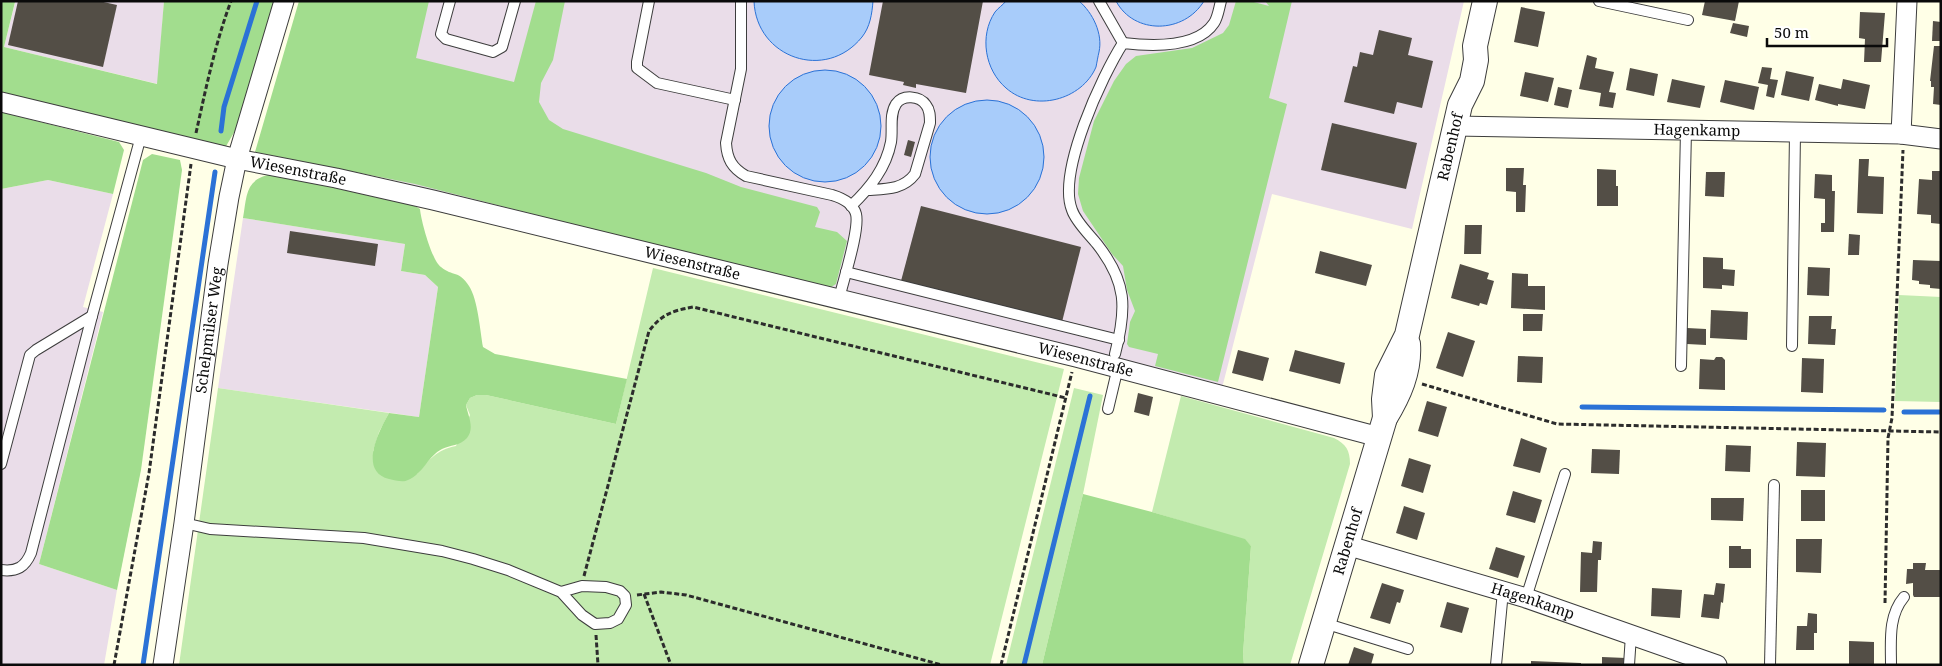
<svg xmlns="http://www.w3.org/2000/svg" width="1942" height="666" font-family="'Noto Serif',serif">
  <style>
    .industrial { fill: #eadde9 }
    .green { fill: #c3ebaf }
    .forest { fill: #a2dd8e }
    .water { fill: #a8ccfa; stroke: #2b72d6 }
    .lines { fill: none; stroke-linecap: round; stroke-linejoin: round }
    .stream { stroke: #2b72d6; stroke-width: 5 }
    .building { fill: #534e46 }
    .service-casing { stroke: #3d3d3d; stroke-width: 12 }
    .minor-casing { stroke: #3d3d3d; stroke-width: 21 }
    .tertiary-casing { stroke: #3d3d3d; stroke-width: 26 }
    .path { stroke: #2c2c2c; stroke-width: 3; stroke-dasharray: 5 2.5; stroke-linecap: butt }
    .service { stroke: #fff; stroke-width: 10 }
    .minor { stroke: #fff; stroke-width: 19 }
    .tertiary { stroke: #fff; stroke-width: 24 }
    .labels { text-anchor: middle; stroke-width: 5; stroke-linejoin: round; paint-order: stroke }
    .street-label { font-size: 15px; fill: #0a0a0a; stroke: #fff }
  </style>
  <rect width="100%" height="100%" fill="#ffffe7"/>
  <g class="industrial">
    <polygon points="10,1 164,1 158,84 4,47 15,3"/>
    <polygon points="380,1 1464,1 1412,229 1272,194 1222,388 381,177"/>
    <polygon points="48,180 113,194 83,307 103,312 39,564 117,590 104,665 1,665 1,189"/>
    <polygon points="243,218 405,244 401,271 425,275 438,287 419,417 218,388"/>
  </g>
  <g class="green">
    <path d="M653,268L1064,369L990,665H179L218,388L389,413L379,432L373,451L417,474C430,459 436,450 456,446L470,415L466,405L470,398L477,395H486L616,424Z"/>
    <polygon points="1899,295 1941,297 1941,402 1895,401"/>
    <polygon points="1074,388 1103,395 1083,494 1042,665 1006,665"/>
    <path d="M1181,396L1334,438C1346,444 1350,450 1350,464L1290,665H1244L1243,654L1251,546L1245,540L1152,512Z"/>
  </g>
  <g class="forest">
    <polygon points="1,1 15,2 4,47 157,84 164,1 274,1 236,129 225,148 1,93"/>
    <polygon points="299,1 429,1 416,58 514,82 536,1 565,1 553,60 541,83 539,102 549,120 563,129 706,173 741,187 817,207 820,212 815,227 837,232 847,241 836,284 828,289 415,184 255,152"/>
    <polygon points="1236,1 1250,1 1269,6 1265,1 1292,1 1269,98 1287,104 1218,382 1155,366 1158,354 1129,347 1127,344 1130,322 1135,311 1127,290 1123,266 1112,254 1083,211 1078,194 1079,178 1094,121 1114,81 1126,64 1136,56 1192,48 1223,33 1229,25"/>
    <polygon points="1,112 119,142 124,150 113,194 48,180 1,189"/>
    <polygon points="152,154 180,160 182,170 141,470 117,590 39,564 143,160"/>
    <path d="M272,174L415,206L420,209C421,221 432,261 441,267C453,277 459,270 469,286C478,300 480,330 483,347L495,354L627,379L616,424L486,395H477L470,398L466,405C468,416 475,428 467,438C460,446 450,445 442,449C428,456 423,474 408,480C403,483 395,480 389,479C358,471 379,431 389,413L419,417L438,287L425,275L401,271L405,244L243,218C247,195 245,179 272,174Z"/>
    <polygon points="1083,494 1152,512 1245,539 1251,546 1243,654 1244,665 1042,665"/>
  </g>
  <g class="water">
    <path d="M754,1H873C872,14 870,27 862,37C826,82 756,58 754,1Z"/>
    <path d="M1006,1H1079C1093,13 1103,34 1099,52C1098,56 1097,62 1096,67C1082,100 1034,113 1006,88C985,70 979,36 995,12C998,8 1003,5 1006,1Z"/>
    <path d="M1116,1H1204C1184,34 1134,35 1116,1Z"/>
    <circle cx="825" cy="126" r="56"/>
    <circle cx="987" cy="157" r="57"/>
  </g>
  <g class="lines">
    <g class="stream">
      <polyline points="221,131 224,107 257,1"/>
      <polyline points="1582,407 1884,410"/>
      <polyline points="1904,412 1941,412"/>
      <polyline points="143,665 215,172"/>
      <polyline points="1024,665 1090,396"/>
    </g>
  </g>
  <g class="building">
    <polygon points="18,1 99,1 117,5 103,67 8,45"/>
    <polygon points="883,1 983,1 966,93 916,84 916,88 903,85 904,82 869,75"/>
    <polygon points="1705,1 1739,1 1735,21 1702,15"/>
    <polygon points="1521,7 1545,12 1538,47 1514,42"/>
    <polygon points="1860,12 1885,13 1881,62 1864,62 1865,39 1859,38"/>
    <polygon points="1933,21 1941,22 1941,41 1932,41"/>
    <polygon points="1733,23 1749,26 1747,37 1730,33"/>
    <polygon points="1379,30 1412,38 1408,55 1433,61 1422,108 1397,102 1394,114 1344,102 1353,66 1357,67 1360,52 1373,55"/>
    <polygon points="1934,46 1941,46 1941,105 1933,104 1934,87 1931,87 1931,81 1930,81"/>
    <polygon points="1587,55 1597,58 1595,68 1614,72 1609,92 1616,93 1613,108 1599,106 1601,93 1579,89"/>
    <polygon points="1762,67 1772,68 1770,79 1778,80 1774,98 1766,96 1768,85 1758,83"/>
    <polygon points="1630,68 1658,74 1654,96 1626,90"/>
    <polygon points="1786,71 1814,77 1809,101 1781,95"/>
    <polygon points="1525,72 1554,78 1548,102 1520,96"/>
    <polygon points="1672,79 1705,86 1700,108 1667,102"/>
    <polygon points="1843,79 1870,85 1865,109 1838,104 1838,106 1815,100 1819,84 1841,89"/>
    <polygon points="1725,80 1759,87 1754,110 1720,102"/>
    <polygon points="1558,87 1572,90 1568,108 1554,105"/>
    <polygon points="1332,123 1417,143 1406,189 1321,170"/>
    <polygon points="908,140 915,142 911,157 904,155"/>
    <polygon points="1859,159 1869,159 1868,176 1884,177 1883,214 1857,213"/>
    <polygon points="1506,168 1524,168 1523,185 1526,185 1525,212 1516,212 1516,192 1506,191"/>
    <polygon points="1597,169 1616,170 1616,186 1618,186 1618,206 1597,206"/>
    <polygon points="1932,171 1941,171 1941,224 1931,223 1931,215 1917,214 1919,179 1932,180"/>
    <polygon points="1706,172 1725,172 1724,197 1705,196"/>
    <polygon points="1815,174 1832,175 1832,191 1835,191 1834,232 1821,232 1821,223 1825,223 1825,199 1814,198"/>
    <polygon points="921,206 1081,247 1062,322 901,281"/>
    <polygon points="1465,225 1482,225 1481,254 1464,254"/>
    <polygon points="290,231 378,244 375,266 287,253"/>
    <polygon points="1849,234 1860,235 1859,255 1848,255"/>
    <polygon points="1320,251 1372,265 1366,286 1315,273"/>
    <polygon points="1703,257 1723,258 1723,269 1735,270 1734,286 1722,285 1722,289 1703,288"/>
    <polygon points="1913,260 1941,261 1941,289 1930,288 1930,285 1919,284 1919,281 1912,280"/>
    <polygon points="1460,264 1489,273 1487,279 1494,281 1487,305 1480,303 1479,306 1451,298"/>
    <polygon points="1808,267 1830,268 1829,296 1807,295"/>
    <polygon points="1512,273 1528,274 1528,286 1545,286 1545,310 1511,308"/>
    <polygon points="1711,310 1748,312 1747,340 1710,338"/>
    <polygon points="1523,314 1543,314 1542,331 1523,331"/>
    <polygon points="1809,316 1832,316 1831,329 1836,329 1835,345 1808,344"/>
    <polygon points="1687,328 1706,329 1706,345 1687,344"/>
    <polygon points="1448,332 1475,341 1463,377 1436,368"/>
    <polygon points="1238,350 1269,358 1263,381 1232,373"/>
    <polygon points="1295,350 1345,363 1340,384 1289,371"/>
    <polygon points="1518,356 1543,357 1542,383 1517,382"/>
    <polygon points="1716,357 1722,357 1725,360 1725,390 1699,389 1700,359 1714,360"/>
    <polygon points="1802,358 1824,359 1823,393 1801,392"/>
    <polygon points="1138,393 1153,397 1149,416 1134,412"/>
    <polygon points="1427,401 1447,407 1438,437 1418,431"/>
    <polygon points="1521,438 1547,448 1540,473 1513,466"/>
    <polygon points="1797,442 1826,443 1825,477 1796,476"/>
    <polygon points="1726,445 1751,446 1750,472 1725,471"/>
    <polygon points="1592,449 1620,450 1619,474 1591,473"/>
    <polygon points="1409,458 1431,465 1423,493 1401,486"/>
    <rect x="1801" y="490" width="24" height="31"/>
    <polygon points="1513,491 1542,500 1535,523 1506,515"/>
    <polygon points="1711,498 1744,498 1743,521 1711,520"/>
    <polygon points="1404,506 1425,513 1417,540 1396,533"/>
    <polygon points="1796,539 1822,539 1821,573 1796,572"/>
    <polygon points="1593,541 1602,542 1601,560 1598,560 1597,592 1580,592 1581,552 1592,553"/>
    <polygon points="1729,546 1741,546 1741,549 1751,549 1751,568 1729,568"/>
    <polygon points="1496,547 1525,556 1518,578 1489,569"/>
    <polygon points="1913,563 1926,563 1925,570 1941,570 1941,597 1914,597 1913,595 1913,583 1906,584 1907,569 1913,569"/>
    <polygon points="1382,583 1404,590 1400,603 1397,602 1390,624 1370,618"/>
    <polygon points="1716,583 1725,584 1723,603 1721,602 1719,619 1701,617 1704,594 1714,595"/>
    <polygon points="1652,588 1682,590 1680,618 1651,616"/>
    <polygon points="1447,602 1469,608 1462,633 1440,627"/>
    <polygon points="1808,613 1817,614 1817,633 1814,633 1814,650 1796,650 1797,626 1807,626"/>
    <polygon points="1849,641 1874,642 1874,665 1849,665"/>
    <polygon points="1354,647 1374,654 1371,665 1348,665"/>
    <polygon points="1602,657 1626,658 1626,665 1602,665"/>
    <polygon points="1531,661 1581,663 1581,665 1531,665"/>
  </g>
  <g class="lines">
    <g class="service-casing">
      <g id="service">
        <polyline points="450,1 441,34 446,39 493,52 502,47 515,1"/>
        <polyline points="649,1 637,62 637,68 657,83 735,100"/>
        <path d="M741,1V69L726,143C727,159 732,168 746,176L832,195C842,198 853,203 856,214C860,230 843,281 839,299"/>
        <polyline points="1099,1 1123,43"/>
        <polyline points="1599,1 1688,20"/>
        <path d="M851,206C870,188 886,168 891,142C893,129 889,115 896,104C903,94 920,96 926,105C930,110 930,116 930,123L915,174C903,190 885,189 868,190"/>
        <polyline points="846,272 1119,340"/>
        <polyline points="1792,346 1795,133"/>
        <path d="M1115,354C1127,308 1127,282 1097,244C1089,234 1076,222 1072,210C1057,172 1102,76 1123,43C1149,46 1197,49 1214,23C1218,17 1219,8 1221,1"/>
        <polyline points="1681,366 1686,130"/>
        <polyline points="1108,409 1118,367"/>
        <polyline points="1,464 30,355 36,350 92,316"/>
        <polyline points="184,523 210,529 364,538 442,551 473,559 508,570 561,592 582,586 606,587 620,591 625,596 626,605 618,619 610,623 595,624 582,615 561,592"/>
        <path d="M1,570C17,572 25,567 31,553L92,316L141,136"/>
        <polyline points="1526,598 1565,474"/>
        <polyline points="1324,623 1408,649"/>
        <polyline points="1496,665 1503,591"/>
        <polyline points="1629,665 1631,635"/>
        <polyline points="1770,665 1774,485"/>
        <path d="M1891,665C1891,641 1888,616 1904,597"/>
      </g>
    </g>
    <g class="minor-casing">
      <g id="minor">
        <path id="s1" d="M1,102L237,159L336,178L433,200L1076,357L1379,437"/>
        <path id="s2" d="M1455,126L1901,134L1941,139"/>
        <polyline points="1901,134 1907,1"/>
        <path id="s3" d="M1346,545L1526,598L1717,665"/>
        <path id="s4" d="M163,665L184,523L218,264L229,197L237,159L284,1"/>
      </g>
    </g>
    <g class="tertiary-casing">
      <g id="tertiary">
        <path id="s5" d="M1385,418L1384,399L1387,375L1407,335L1460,105L1472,81L1476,60L1475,46L1485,1"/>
        <path id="s6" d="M1311,665L1385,418C1399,395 1410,371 1408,344"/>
      </g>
    </g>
    <g class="path">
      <path d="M196,133C206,88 215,44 231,1"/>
      <polyline points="1422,384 1557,424 1941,432"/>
      <path d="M584,576L649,331C662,314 672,311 693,307L1066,398"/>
      <polyline points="644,594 671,665"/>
      <polyline points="637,595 661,592 686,595 942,665"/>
      <polyline points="1885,603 1888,438 1892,418 1903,150"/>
      <polyline points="596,635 598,665"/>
      <polyline points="114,665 149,473 191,164"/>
      <polyline points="1001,665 1072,372"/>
    </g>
    <use href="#service" class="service"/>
    <use href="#minor" class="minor"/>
    <use href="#tertiary" class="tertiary"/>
  </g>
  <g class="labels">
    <g class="street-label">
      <text dy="5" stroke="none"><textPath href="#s2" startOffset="242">Hagenkamp</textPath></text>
      <text dy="5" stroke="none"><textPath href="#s5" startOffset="281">Rabenhof</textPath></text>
      <text dy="5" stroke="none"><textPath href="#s1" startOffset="305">Wiesenstraße</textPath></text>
      <text dy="5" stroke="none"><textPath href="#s1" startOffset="710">Wiesenstraße</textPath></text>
      <text dy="5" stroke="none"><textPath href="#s4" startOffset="338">Schelpmilser Weg</textPath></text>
      <text dy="5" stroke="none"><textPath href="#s1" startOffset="1115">Wiesenstraße</textPath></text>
      <text dy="5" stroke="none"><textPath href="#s6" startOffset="129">Rabenhof</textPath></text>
      <text dy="5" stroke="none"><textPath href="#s3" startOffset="195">Hagenkamp</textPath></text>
    </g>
  </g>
  <rect width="1942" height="666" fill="none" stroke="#0a0a0a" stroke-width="5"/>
  <path d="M1767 38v8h120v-8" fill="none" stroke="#0a0a0a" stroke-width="2.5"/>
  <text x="1774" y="38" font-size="15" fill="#0a0a0a" stroke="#ffffff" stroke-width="4" paint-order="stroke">50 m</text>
</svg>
